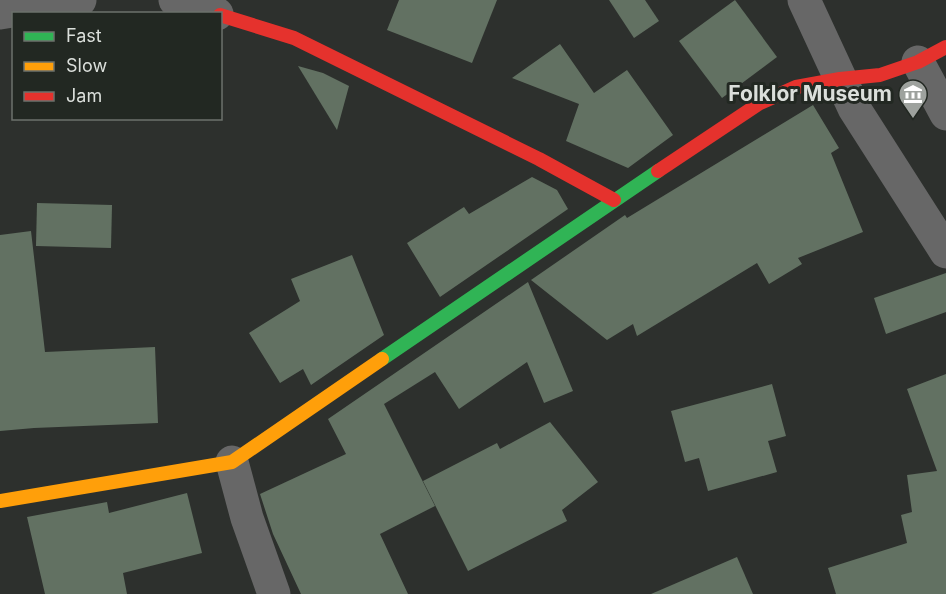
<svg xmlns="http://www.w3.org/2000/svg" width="946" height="594" font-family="Inter,sans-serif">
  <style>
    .building { fill: #627162 }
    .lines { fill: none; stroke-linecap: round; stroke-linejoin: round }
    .street { stroke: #676767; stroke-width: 33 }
    .fast { stroke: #30b455; stroke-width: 14 }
    .slow { stroke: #ff9f0a; stroke-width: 14 }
    .jam { stroke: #e5322d; stroke-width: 14 }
    .labels { text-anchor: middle; stroke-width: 6; stroke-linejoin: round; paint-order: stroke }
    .poi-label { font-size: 21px; font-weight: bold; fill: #dbdfdb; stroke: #222822; text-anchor: end }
  </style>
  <rect width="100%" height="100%" fill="#2d302d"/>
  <g class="building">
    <polygon points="399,0 497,0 472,63 387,30"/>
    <polygon points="609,0 645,0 659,21 634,38"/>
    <polygon points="735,0 777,57 722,98 679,41"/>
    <polygon points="560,44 594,93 627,70 673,135 628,168 566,141 579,104 512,78"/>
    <polygon points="298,66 323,73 349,86 337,130"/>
    <polygon points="813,105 839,148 831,153 863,232 798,258 802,264 769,284 757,263 637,336 633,324 607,340 531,280 625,215 627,218"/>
    <polygon points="532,177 557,190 568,209 440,297 407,243 464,207 469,214"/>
    <polygon points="37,203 112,205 111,248 36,246"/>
    <polygon points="31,231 45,352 155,347 158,423 34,428 0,431 0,235"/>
    <polygon points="352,255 384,335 311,385 303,369 280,383 249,333 300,301 291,279"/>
    <polygon points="946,273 946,312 886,334 874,298"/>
    <polygon points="528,282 573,391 544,403 527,362 459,409 435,372 384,404 435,506 380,534 408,594 301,594 273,534 260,494 346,454 328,419"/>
    <polygon points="946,374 946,594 836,594 828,568 907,543 901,515 912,512 907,475 937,471 907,389"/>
    <polygon points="772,384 786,436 768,441 777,472 708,491 699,458 685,462 671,411"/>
    <polygon points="550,422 598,482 562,510 567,521 468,571 423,481 497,443 500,449"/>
    <polygon points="187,493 202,553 123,573 127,594 45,594 27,517 107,502 109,513"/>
    <polygon points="737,557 753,594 651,594"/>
  </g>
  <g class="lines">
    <g class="street">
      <polyline points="175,0 217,14"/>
      <polyline points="804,0 854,108 946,252"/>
      <polyline points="0,13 80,0"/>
      <polyline points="918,62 946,114"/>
      <polyline points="232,462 247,518 274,594"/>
    </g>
    <polyline class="fast" points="382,359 658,171"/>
    <polyline class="slow" points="0,501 232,462 382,359"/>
    <g class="jam">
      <polyline points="220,15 294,38 539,159 614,200"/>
      <polyline points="658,171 760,103 796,87 840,79 880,75 918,62 946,47"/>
    </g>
  </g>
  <defs>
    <g id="museum-pin" transform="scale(1.5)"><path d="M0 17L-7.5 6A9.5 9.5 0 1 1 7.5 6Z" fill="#9ea29e" stroke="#222822"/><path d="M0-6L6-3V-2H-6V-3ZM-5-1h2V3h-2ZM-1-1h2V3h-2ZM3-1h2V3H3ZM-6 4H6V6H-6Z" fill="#fff"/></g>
  </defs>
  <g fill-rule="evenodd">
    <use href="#museum-pin" x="913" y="94"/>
  </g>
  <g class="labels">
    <g class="poi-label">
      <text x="892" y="101">Folklor Museum</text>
    </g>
  </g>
  <rect x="12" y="12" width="210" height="108" fill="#222822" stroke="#6c716c" stroke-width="1.5"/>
  <rect x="24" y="32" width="30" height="9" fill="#30b455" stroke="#6c716c" stroke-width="1.5"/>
  <text x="66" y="42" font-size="18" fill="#dbdfdb">Fast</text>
  <rect x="24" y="62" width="30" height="9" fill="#ff9f0a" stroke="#6c716c" stroke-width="1.5"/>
  <text x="66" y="72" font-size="18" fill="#dbdfdb">Slow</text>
  <rect x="24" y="92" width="30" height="9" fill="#e5322d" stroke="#6c716c" stroke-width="1.5"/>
  <text x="66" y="102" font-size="18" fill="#dbdfdb">Jam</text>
</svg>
